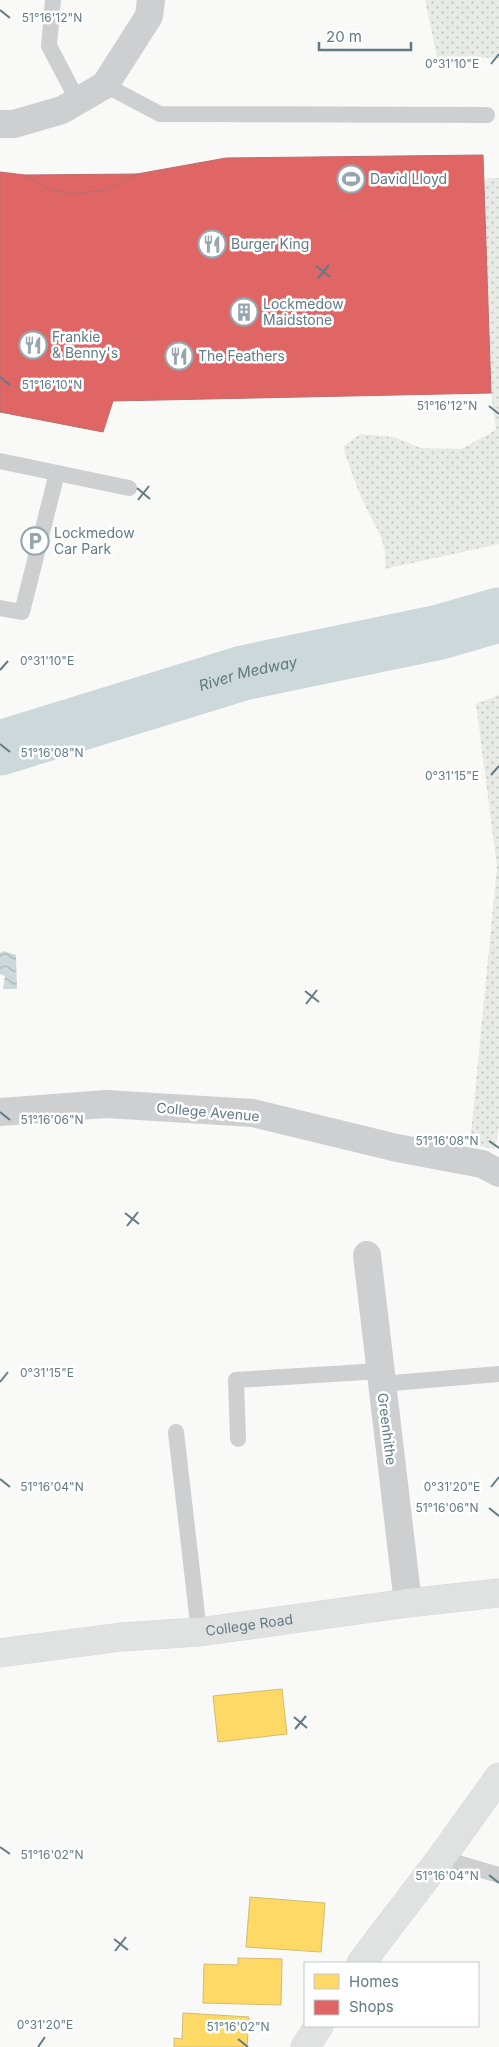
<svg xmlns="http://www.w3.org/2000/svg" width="499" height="2047" font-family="Inter,sans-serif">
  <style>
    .park { fill: url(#park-dots) }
    .water { fill: url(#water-waves) }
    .homes { fill: #ffd966; stroke: #d0bc70 }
    .shops { fill: #e06666; stroke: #ba6c70 }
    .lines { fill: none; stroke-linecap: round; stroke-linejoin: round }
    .river { stroke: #ccd8d9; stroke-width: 55 }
    .secondary-casing { stroke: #d5d7d8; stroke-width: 29 }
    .trunk-casing { stroke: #d6d7d7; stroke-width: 29 }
    .service { stroke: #cdcfd0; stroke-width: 16 }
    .minor { stroke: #cdcfd0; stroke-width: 28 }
    .secondary { stroke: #e0e2e2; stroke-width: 28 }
    .trunk { stroke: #e0e2e2; stroke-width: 28 }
    .ticks { fill: none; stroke: #617a86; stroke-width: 2 }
    .labels { text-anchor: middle; stroke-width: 5; stroke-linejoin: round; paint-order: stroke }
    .poi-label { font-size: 14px; fill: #617a86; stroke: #fff; text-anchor: start }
    .street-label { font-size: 14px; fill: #617a86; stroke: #fff }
    .water-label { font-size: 15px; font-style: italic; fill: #5d7a7e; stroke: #fff }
    .ticks-label { font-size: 12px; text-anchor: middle; fill: #617a86; stroke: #fff; stroke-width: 5; stroke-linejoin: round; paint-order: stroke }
  </style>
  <defs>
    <pattern id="park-dots" width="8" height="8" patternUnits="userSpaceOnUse" patternTransform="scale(1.25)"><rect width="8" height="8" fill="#e8ebe5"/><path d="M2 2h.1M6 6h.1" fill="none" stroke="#bfc3bf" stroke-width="1.8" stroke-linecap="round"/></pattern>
    <pattern id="water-waves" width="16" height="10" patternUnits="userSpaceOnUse" patternTransform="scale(1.25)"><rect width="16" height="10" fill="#ccd8d9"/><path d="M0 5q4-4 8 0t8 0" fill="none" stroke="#a9b4b6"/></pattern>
  </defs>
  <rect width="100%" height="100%" fill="#f9f9f8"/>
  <g class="park">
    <polygon points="425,0 499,0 499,58 437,57"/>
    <path d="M490,178H499V544L385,569C388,540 374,526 363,501C355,484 349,465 343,447L360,434L394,437L421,448L461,449L496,430L491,393L484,180Z"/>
    <polygon points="499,695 499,1125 495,1149 470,1144 497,867 476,704"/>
  </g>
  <polygon class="water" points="3,951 16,955 17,989 3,989 5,976 0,974 0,953"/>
  <g class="homes">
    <polygon points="282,1689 287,1734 218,1742 213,1696"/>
    <polygon points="250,1897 325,1903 321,1952 246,1947"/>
    <polygon points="238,1958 282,1959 281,2005 203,2003 204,1964 238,1965"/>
    <polygon points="183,2013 249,2017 247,2047 174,2047 174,2038 182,2039"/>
  </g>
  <g class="shops">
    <polygon points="483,155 491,393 113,401 103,432 0,412 0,172 25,175 47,188 65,193 80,193 105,190 137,174 226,158"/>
    <polygon points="137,174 105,190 80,193 65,193 47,188 25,175"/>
  </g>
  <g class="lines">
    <path class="river" id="s1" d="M0,748L243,673L440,632L499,615"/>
    <g class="secondary-casing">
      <g id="secondary">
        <path id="s2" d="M0,1653L121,1637L199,1632L408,1603L499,1593"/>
      </g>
    </g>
    <g class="trunk-casing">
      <g id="trunk">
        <polyline points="361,1963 441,1858 499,1777"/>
        <polyline points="305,2047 319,2026"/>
      </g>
    </g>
    <g class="service">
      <polyline points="53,0 49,46 78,101"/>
      <polyline points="105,85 160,114 487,115"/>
      <polyline points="0,461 129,488"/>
      <polyline points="0,608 22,612 57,473"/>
      <polyline points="381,1384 499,1374"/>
      <polyline points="176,1432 199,1632"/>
      <polyline points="238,1439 236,1380 380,1371"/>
      <polyline points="441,1858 499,1875"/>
    </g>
    <g class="minor">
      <polyline points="0,124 14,124 62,110 105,85 149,16 151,0"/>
      <polyline points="0,1112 106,1104 253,1113 397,1148 482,1164 499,1173"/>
      <polyline points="367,1255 408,1603"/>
    </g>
    <use href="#secondary" class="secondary"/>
    <use href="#trunk" class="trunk"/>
  </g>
  <path class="ticks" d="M0,10L10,18M491,64L499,54M316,266L330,277M318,278L329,265M0,377L10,385M489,406L499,414M137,488L150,499M138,500L149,486M0,670L8,661M0,744L10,752M491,775L499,766M305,991L319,1002M306,1004L317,990M0,1112L10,1120M489,1141L499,1148M125,1213L139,1224M127,1226L138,1212M0,1382L8,1372M0,1479L10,1487M491,1487L499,1477M489,1508L499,1516M294,1717L307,1728M295,1729L306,1716M0,1847L10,1854M489,1875L499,1883M114,1939L128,1950M115,1951L126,1937M238,2039L248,2047M38,2047L45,2037"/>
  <defs>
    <g id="stadium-ring" transform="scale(1.4375)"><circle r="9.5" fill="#fff" stroke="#96a6ae" stroke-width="1.5"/><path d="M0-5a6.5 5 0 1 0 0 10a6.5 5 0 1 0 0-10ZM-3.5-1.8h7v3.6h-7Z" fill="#96a6ae"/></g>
    <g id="restaurant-ring" transform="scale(1.4375)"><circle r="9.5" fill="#fff" stroke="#96a6ae" stroke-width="1.5"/><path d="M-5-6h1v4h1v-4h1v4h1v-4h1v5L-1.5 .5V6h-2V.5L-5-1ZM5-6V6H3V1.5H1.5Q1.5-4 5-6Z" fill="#96a6ae"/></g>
    <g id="building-ring" transform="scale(1.4375)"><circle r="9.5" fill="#fff" stroke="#96a6ae" stroke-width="1.5"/><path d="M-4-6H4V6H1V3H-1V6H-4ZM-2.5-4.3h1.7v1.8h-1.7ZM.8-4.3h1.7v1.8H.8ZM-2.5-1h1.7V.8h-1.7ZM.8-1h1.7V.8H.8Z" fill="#96a6ae"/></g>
    <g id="parking-ring" transform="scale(1.4375)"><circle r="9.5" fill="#fff" stroke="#96a6ae" stroke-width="1.5"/><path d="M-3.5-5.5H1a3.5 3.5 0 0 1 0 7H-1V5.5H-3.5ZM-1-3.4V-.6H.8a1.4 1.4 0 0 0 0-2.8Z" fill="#96a6ae"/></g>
  </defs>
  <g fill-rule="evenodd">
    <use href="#stadium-ring" x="351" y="179"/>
    <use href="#restaurant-ring" x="212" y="244"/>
    <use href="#building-ring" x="244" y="312"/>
    <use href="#restaurant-ring" x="33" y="345"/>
    <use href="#restaurant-ring" x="179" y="356"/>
    <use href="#parking-ring" x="35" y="541"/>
  </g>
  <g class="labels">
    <g class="poi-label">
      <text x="370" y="184">David Lloyd</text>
      <text x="231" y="249">Burger King</text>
      <text x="263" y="309">Lockmedow<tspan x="263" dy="16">Maidstone</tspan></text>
      <text x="52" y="342">Frankie<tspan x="52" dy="16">&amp; Benny's</tspan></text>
      <text x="198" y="361">The Feathers</text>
      <text x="54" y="538">Lockmedow<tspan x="54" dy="16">Car Park</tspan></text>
    </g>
    <g class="street-label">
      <text transform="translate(208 1112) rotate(5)" y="5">College Avenue</text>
      <text transform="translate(387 1429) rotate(83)" y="5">Greenhithe</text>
      <text dy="5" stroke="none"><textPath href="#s2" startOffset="251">College Road</textPath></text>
    </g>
    <g class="water-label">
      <text dy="5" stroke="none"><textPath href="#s1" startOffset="259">River Medway</textPath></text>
    </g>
  </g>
  <g class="ticks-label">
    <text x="52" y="22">51°16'12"N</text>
    <text x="452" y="68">0°31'10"E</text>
    <text x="52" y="389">51°16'10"N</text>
    <text x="447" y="410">51°16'12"N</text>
    <text x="47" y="665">0°31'10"E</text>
    <text x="52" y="757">51°16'08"N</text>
    <text x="452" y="780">0°31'15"E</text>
    <text x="52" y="1124">51°16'06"N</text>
    <text x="447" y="1145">51°16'08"N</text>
    <text x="47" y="1377">0°31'15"E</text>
    <text x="452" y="1491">0°31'20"E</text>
    <text x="52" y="1491">51°16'04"N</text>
    <text x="447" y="1512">51°16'06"N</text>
    <text x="52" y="1859">51°16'02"N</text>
    <text x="447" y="1880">51°16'04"N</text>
    <text x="45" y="2029">0°31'20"E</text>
    <text x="238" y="2031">51°16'02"N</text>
  </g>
  <rect x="304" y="1962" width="175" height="65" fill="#ffffff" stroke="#c0cacf"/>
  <rect x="314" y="1974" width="25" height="15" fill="#ffd966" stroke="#c0cacf"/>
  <text x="349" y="1987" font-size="15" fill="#617a86">Homes</text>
  <rect x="314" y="2000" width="25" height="15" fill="#e06666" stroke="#c0cacf"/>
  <text x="349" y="2012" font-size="15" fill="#617a86">Shops</text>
  <path d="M319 42v8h92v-8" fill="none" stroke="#617a86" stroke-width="2.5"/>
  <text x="326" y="42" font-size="15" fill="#617a86" stroke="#ffffff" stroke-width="4" paint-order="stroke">20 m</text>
</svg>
